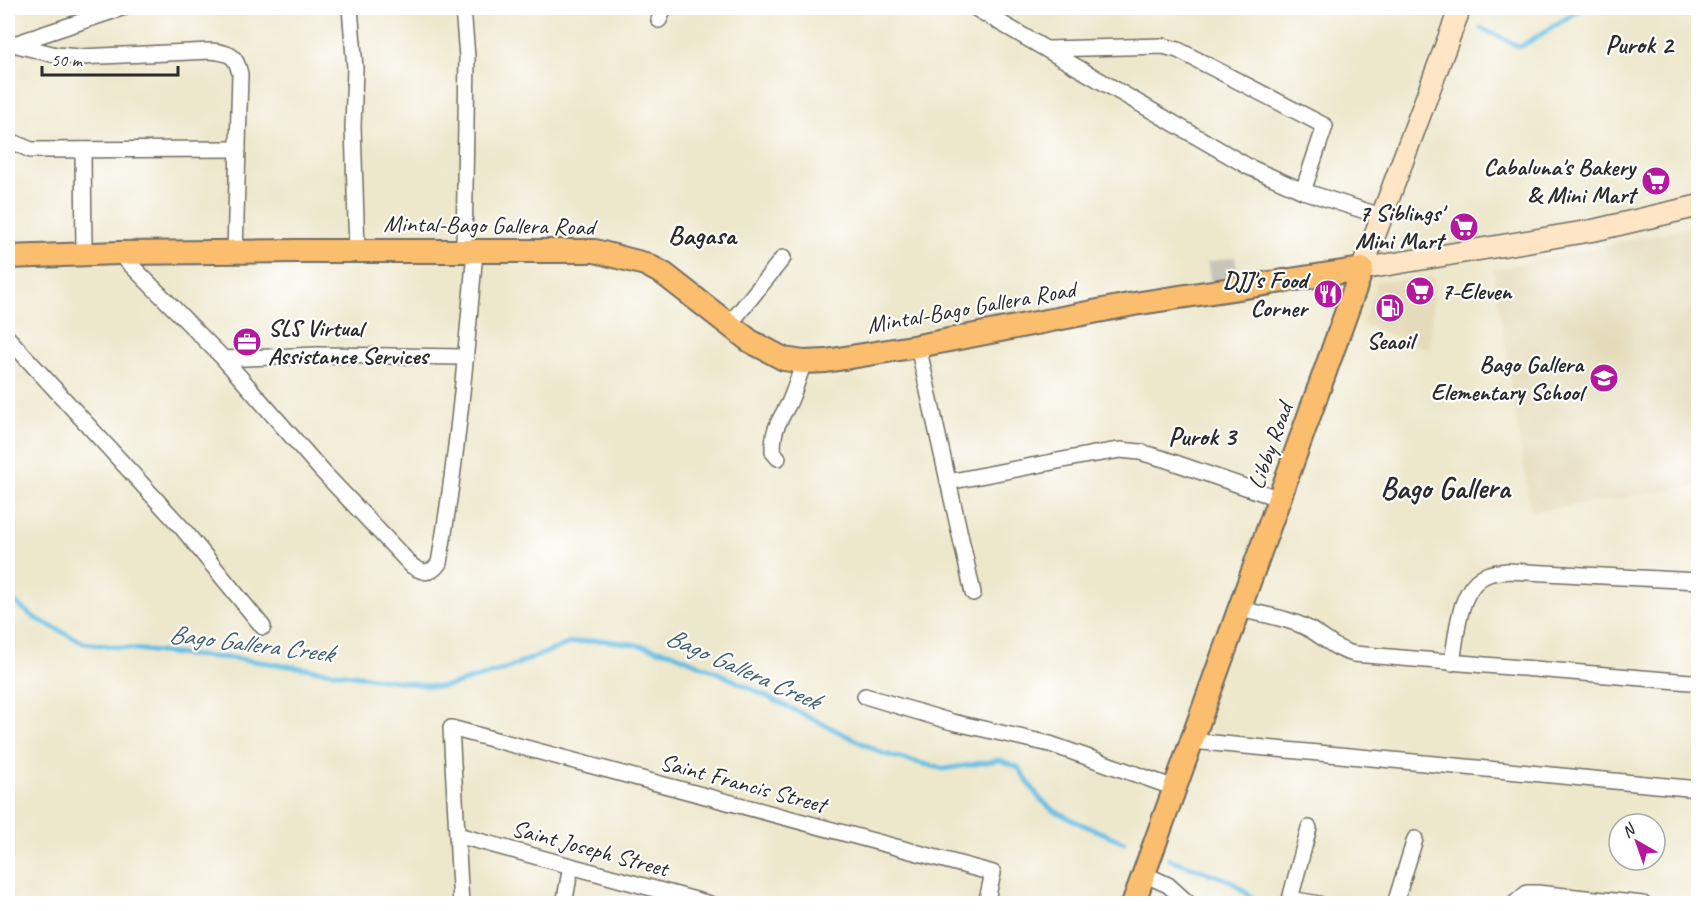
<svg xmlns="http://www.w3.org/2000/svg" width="1706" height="911" font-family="Caveat,sans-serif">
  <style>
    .built { fill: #e5dbba }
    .industrial { fill: #c7c5b8 }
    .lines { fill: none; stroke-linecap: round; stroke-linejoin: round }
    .stream { stroke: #66bde3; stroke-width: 5 }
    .minor-casing { stroke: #6f6d63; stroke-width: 18 }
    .secondary-casing { stroke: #6f6d63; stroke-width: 24 }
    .primary-casing { stroke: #6f6d63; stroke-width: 26 }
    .minor { stroke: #fff; stroke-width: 15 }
    .secondary { stroke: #fde5c5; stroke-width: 21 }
    .primary { stroke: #fbbd6e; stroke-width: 22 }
    .labels { text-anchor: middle; stroke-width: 4.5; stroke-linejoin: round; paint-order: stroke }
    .poi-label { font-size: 24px; font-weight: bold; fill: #2b2b2b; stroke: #fff; text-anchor: end }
    .street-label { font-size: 24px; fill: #2b2b2b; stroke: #fff }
    .neighbourhood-label { font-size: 26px; font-weight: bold; fill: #2b2b2b; stroke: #fff }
    .water-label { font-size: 26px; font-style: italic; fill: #405e6b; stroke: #fff }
    .quarter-label { font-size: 27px; font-weight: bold; fill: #2b2b2b; stroke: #fff }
    .district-label { font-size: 30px; font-weight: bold; fill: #2b2b2b; stroke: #fff }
  </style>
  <rect width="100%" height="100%" fill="#fff"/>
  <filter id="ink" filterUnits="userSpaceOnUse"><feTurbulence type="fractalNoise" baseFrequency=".0167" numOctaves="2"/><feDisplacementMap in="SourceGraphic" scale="12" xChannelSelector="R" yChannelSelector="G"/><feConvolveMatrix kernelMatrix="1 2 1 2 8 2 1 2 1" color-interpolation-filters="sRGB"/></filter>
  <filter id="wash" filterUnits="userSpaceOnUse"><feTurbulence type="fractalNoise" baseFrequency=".008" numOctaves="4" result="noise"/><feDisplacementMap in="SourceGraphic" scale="24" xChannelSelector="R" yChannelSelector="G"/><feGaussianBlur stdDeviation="1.35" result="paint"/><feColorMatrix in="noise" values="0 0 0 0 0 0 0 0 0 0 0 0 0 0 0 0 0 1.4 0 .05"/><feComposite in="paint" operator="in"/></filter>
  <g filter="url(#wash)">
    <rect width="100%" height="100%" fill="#ede7cb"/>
    <g class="built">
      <polygon points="1697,226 1698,237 1698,486 1531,512 1493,270"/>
      <polygon points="1434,277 1430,350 1363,324 1377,282"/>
    </g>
    <polygon class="industrial" points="1235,257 1238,277 1211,282 1207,262"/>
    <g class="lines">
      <g class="stream">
        <polyline points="1481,28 1520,47 1583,8"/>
        <polyline points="8,597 35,618 84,643 184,655 231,658 438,687 452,685 500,671 570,643 599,640 633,644 672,653 719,673 884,754 944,769 1000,760 1018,767 1039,798 1053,810 1081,824 1124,842"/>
        <polyline points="1169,859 1231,881 1260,904"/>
      </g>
    </g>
  </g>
  <g filter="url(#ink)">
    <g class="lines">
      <g class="minor-casing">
        <g id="minor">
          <polyline points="350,8 355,68 353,127 357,251"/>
          <polyline points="463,8 467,57 464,251"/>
          <polyline points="975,8 1249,167 1303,191 1381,216"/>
          <polyline points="659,20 664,8"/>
          <path d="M13,44L56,55L80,57L211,51C230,53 236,55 240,74L235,252"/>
          <polyline points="11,45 122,8"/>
          <polyline points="1047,49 1163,46 1178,50 1325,126 1303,191"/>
          <polyline points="8,140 31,150 238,149"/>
          <polyline points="83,150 84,254"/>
          <path d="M119,253L224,359L322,471L412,566C423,573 431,575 439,563C457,460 466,356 475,251"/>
          <polyline points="729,325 783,258"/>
          <polyline points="8,338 183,529 263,627"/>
          <polyline points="918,346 973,593"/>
          <polyline points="224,359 318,355 466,357"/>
          <path d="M778,458L773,452C773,427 778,424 789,403C795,390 799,375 804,362"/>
          <polyline points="948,482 1089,455 1120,450 1140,452 1164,459 1280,499"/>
          <path d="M1241,609C1263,615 1289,618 1309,629C1325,638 1336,650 1354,654L1690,682L1698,681"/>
          <path d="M1452,663C1457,635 1458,584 1489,574C1494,572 1502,572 1508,571L1698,581"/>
          <polyline points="865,696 952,722 1050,744 1175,788"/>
          <polyline points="1192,741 1698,789"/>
          <polyline points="1309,828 1290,899 1319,904"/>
          <polyline points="457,835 710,904"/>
          <polyline points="1144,874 1168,885 1189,904"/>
          <polyline points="461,904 451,728 993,873 986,904"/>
          <polyline points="564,904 571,866"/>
          <polyline points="1395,904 1415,839"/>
          <polyline points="1514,904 1527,893 1537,893 1643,904"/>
        </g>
      </g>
      <g class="secondary-casing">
        <polyline id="secondary" points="1460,8 1362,269 1595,230 1698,206"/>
      </g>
      <g class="primary-casing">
        <polyline id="primary" points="8,257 119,253 299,251 595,251 645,264 664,274 750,341 784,359 804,362 826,361 918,346 1134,304 1362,269 1133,904"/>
      </g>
      <use href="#minor" class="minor"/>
      <use href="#secondary" class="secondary"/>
      <use href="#primary" class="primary"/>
    </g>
  </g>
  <defs>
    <g id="supermarket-disc" transform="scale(1.5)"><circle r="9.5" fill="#b5179e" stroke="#fff"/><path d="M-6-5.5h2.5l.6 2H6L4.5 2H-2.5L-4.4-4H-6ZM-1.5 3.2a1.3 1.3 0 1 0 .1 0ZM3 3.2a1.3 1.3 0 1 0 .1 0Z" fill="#fff"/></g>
    <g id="restaurant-disc" transform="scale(1.5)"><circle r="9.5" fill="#b5179e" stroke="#fff"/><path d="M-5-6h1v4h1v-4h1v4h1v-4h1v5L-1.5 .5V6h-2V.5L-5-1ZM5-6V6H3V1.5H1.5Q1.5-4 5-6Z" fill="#fff"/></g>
    <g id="fuel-disc" transform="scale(1.5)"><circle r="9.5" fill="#b5179e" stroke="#fff"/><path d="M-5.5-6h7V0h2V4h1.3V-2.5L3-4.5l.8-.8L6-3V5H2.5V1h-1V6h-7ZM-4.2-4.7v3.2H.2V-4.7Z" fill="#fff"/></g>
    <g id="office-disc" transform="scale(1.5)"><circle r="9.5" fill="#b5179e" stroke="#fff"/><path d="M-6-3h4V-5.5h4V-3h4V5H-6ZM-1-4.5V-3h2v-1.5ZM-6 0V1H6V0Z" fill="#fff"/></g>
    <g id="school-disc" transform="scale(1.5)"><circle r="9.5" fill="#b5179e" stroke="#fff"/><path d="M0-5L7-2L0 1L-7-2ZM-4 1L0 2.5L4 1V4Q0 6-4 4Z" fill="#fff"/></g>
  </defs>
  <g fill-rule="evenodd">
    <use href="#supermarket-disc" x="1656" y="181"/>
    <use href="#supermarket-disc" x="1464" y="227"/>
    <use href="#supermarket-disc" x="1420" y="291"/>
    <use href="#restaurant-disc" x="1328" y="294"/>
    <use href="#fuel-disc" x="1390" y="308"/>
    <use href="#office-disc" x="247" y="342"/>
    <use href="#school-disc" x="1604" y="378"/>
  </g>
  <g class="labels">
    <g class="poi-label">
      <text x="1635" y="175">Cabaluna's Bakery<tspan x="1635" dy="28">&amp; Mini Mart</tspan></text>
      <text x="1443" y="221">7 Siblings'<tspan x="1443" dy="28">Mini Mart</tspan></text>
      <text x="1307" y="288">DJJ's Food<tspan x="1307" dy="28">Corner</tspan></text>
      <text x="1441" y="299" text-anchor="start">7-Eleven</text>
      <text x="268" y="336" text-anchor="start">SLS Virtual<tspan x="268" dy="28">Assistance Services</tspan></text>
      <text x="1390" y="349" text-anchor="middle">Seaoil</text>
      <text x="1583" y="372">Bago Gallera<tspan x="1583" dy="28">Elementary School</tspan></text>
    </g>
    <g class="street-label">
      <text transform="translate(489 225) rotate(1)" y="8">Mintal-Bago Gallera Road</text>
      <text transform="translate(971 307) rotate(-10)" y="8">Mintal-Bago Gallera Road</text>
      <text transform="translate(1270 446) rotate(-70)" y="8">Libby Road</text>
      <text transform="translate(743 783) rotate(15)" y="8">Saint Francis Street</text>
      <text transform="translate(590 848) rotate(15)" y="8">Saint Joseph Street</text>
    </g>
    <g class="neighbourhood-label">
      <text x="1639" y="53">Purok 2</text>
      <text x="1202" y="445">Purok 3</text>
    </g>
    <g class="water-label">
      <text transform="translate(251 643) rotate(7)" y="9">Bago Gallera Creek</text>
      <text transform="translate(743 668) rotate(24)" y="9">Bago Gallera Creek</text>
    </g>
    <g class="quarter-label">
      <text x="702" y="244">Bagasa</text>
    </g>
    <g class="district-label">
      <text x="1445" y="498">Bago Gallera</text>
    </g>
  </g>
  <rect width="1706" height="911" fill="none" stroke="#fff" stroke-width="30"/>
  <g transform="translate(1637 842) rotate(320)"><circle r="28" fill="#ffffff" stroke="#aaaaaa" stroke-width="1.5"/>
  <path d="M0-4.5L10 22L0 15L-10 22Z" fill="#b5179e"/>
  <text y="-9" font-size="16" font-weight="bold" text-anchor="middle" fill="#2b2b2b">N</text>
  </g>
  <path d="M42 66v9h136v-9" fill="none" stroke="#2b2b2b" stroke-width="3"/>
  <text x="51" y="66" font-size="18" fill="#2b2b2b" stroke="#ffffff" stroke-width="4.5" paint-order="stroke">50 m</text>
</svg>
